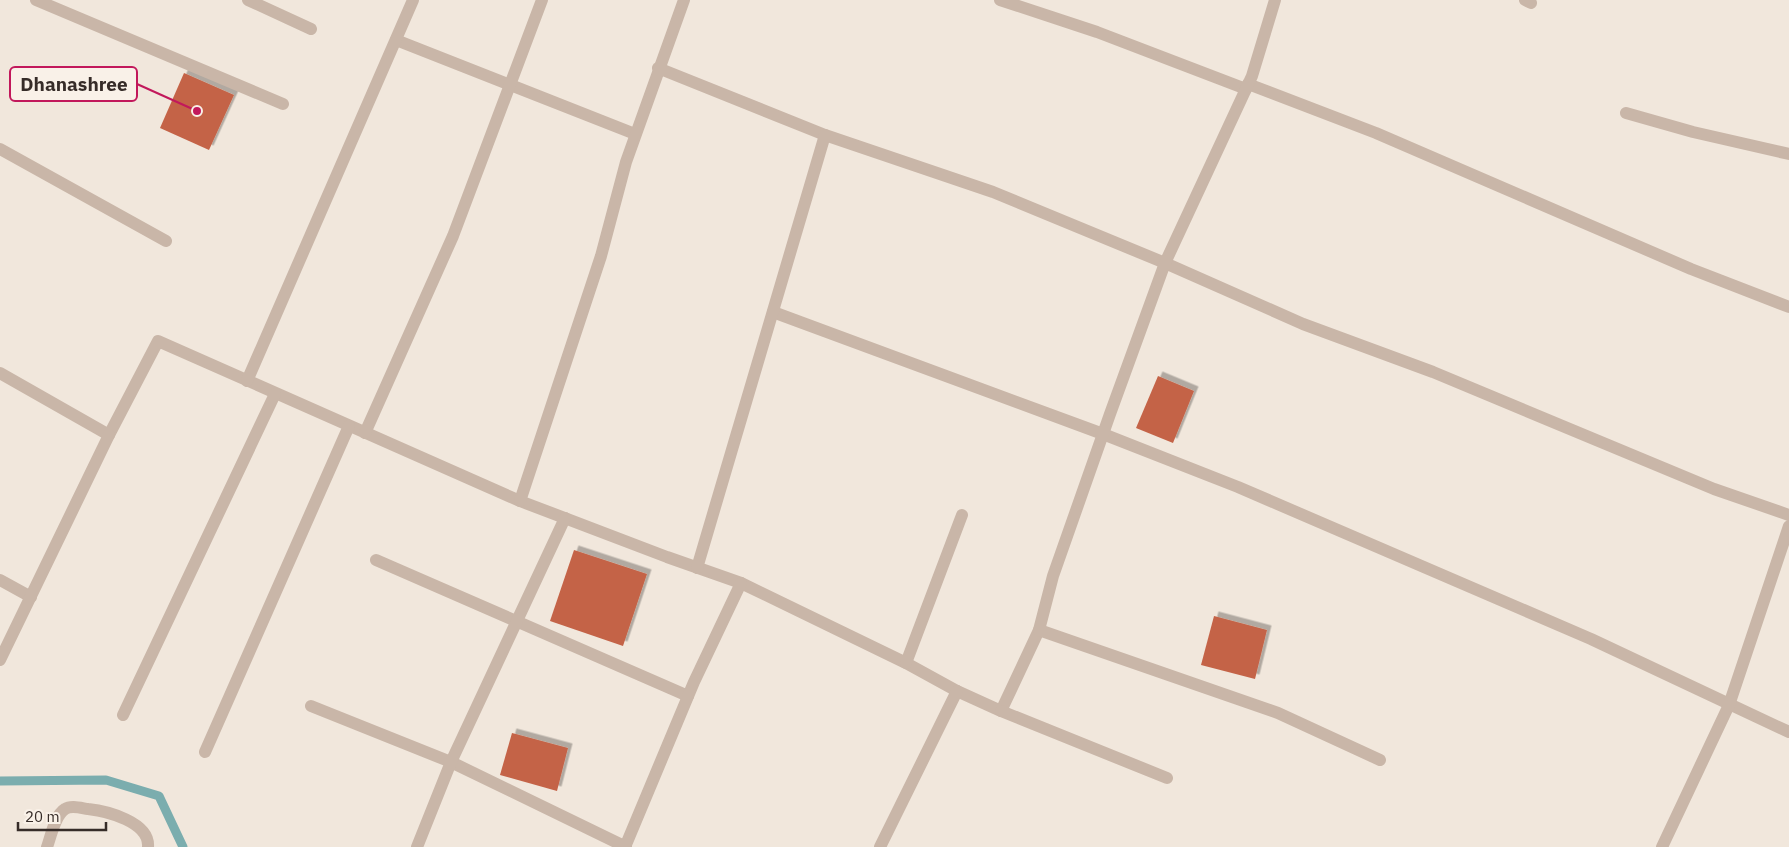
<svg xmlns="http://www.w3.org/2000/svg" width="1789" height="847" font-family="'IBM Plex Sans',sans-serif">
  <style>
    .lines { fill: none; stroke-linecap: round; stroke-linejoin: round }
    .stream { stroke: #7badae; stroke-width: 9 }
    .building { fill: #c46347; filter: url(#shadow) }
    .minor { stroke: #c9b6a8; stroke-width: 12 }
    .leader { fill: none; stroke: #c2185b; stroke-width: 2 }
    .callout-dot { fill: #c2185b; stroke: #f9f1e8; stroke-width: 2 }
    .callout { fill: #f9f1e8; stroke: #c2185b; stroke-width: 2 }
    .callout-label { font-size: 19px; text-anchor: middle; font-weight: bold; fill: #362c28 }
  </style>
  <defs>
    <filter id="shadow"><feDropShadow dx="4.5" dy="-4.5" stdDeviation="0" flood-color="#0004"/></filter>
  </defs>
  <rect width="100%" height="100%" fill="#f1e7dc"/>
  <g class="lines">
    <polyline class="stream" points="0,781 106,780 159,796 183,847"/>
  </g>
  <g class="building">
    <polygon points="184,73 234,95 209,150 160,128"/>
    <polygon points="1158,376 1194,391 1173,443 1136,428"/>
    <polygon points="574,550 647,574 623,646 550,621"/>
    <polygon points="1214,616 1267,630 1255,679 1201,665"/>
    <polygon points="512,733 568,748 557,791 500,775"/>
  </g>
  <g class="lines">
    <g class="minor">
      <polyline points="36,0 283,104"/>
      <polyline points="248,0 311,29"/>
      <polyline points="1000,0 1097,32 1246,89"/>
      <polyline points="1525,0 1531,3"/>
      <polyline points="396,40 635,134"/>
      <polyline points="658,68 825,135 993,192 1165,263 1303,324 1433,372 1714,489 1789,515"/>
      <polyline points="1248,84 1376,133 1691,269 1789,307"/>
      <polyline points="1626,113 1693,132 1789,154"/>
      <polyline points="0,149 166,241"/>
      <polyline points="773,312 1103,434 1238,487 1591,639 1789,732"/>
      <polyline points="0,373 109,435 158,341 520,501 667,557 741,583 906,663 957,691 1001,711 1039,630 1053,576 1110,414 1165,263 1252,76 1275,0"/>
      <polyline points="247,381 413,0"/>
      <polyline points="365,433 453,236 542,0"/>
      <polyline points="520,501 601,256 626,162 684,0"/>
      <polyline points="376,560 688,696"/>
      <polyline points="697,568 825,135"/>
      <polyline points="0,580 31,597"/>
      <polyline points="1039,630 1278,713 1380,760"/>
      <polyline points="0,660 109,435"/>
      <polyline points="906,663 962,515"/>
      <polyline points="311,706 451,762 626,847"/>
      <polyline points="1001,711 1167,778"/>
      <polyline points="123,715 275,394"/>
      <polyline points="205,752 349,426"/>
      <path d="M47,847C51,836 55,815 65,809C71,805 81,808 88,809C107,811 150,822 148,847"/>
      <polyline points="417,847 451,762 565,518"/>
      <polyline points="625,847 694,682 741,583"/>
      <polyline points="880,847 957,691"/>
      <polyline points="1662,847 1729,705 1789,526"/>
    </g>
  </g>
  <path class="leader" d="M197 111L137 84"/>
  <circle class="callout-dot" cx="197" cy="111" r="5"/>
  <rect class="callout" x="10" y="67" width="127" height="34" rx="5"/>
  <g class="callout-label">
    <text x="74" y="91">Dhanashree</text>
  </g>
  <path d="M18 822v8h88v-8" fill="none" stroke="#362c28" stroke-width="2.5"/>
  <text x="25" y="822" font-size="15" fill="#362c28" stroke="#f9f1e8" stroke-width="4" paint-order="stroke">20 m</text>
</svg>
